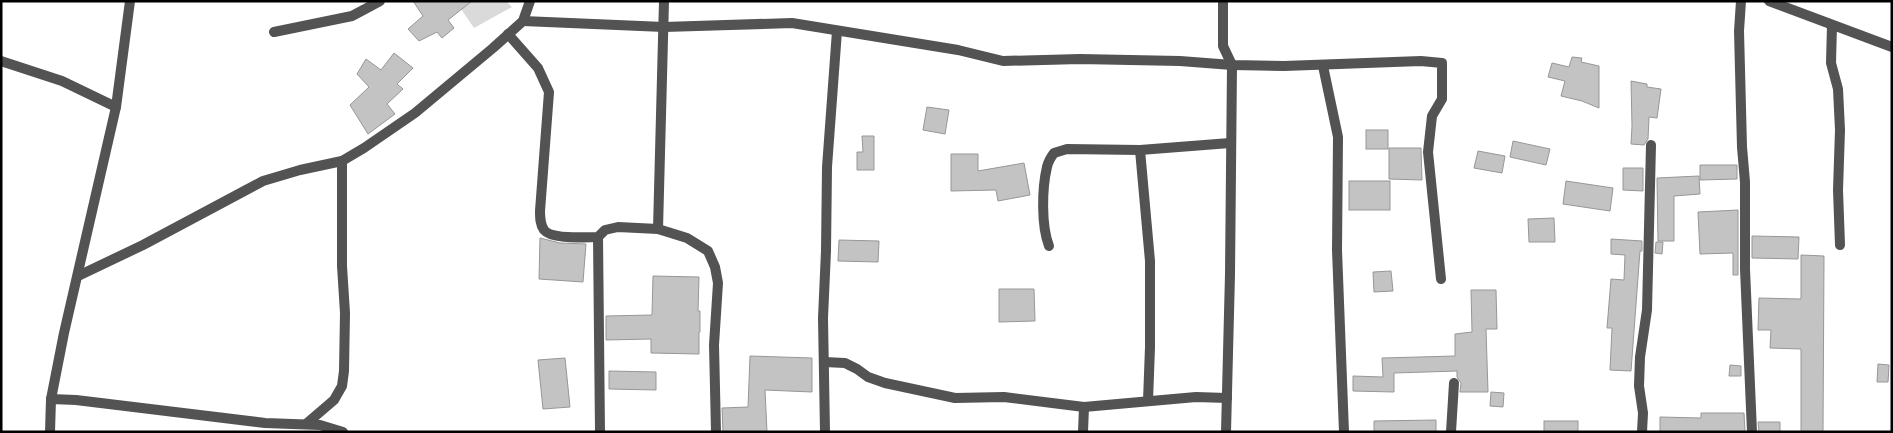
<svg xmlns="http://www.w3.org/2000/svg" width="1893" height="433" font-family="Roboto,sans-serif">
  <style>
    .green { fill: #dadada }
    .building { fill: #c3c3c3; stroke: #979797 }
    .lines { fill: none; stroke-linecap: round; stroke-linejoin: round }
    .street { stroke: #535353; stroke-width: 10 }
  </style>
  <rect width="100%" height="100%" fill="#fff"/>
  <polygon class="green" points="472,1 506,1 512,7 474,28 461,9"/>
  <g class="building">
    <polygon points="413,1 472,1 448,20 454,28 442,38 437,32 419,41 408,29 423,16"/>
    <polygon points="394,53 413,68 397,84 403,89 387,104 395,114 368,134 350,105 369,87 357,74 366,59 381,70"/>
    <polygon points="1572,57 1582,58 1581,62 1599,66 1599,108 1582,101 1561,96 1565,81 1548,77 1552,63 1569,67"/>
    <polygon points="1631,81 1647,84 1647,87 1661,89 1657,118 1649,117 1648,139 1644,145 1631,144 1632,126"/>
    <polygon points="927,107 949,110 945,134 923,130"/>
    <rect x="1366" y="130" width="22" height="19"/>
    <polygon points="862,136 874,136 874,170 857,170 857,152 863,152"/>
    <polygon points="1513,141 1550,149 1546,165 1510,157"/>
    <polygon points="1389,148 1421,148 1422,180 1389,179"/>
    <polygon points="1478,151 1505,156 1502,173 1474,168"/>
    <polygon points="951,154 978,154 978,171 1024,163 1030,195 998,201 996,190 951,191"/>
    <polygon points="1700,165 1737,165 1737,179 1700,180"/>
    <polygon points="1623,168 1643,168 1643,191 1623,190"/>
    <polygon points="1699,176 1700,194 1674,196 1674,241 1658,241 1657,178"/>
    <rect x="1349" y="181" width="41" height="29"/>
    <polygon points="1566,181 1613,188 1610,211 1563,204"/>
    <polygon points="1738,210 1738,275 1733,275 1733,253 1700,254 1698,212"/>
    <polygon points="1554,218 1555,242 1529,242 1528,219"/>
    <polygon points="1752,236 1799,237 1798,259 1752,258"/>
    <polygon points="540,238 560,243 586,244 583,282 539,279"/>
    <polygon points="1611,239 1642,241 1642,251 1640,251 1631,371 1610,370 1612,328 1607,328 1611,279 1624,280 1625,255 1611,254"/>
    <polygon points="839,240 879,241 878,262 838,261"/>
    <polygon points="1656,242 1663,242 1662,254 1655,253"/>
    <polygon points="1801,255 1824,256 1823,432 1801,432 1801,349 1770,348 1771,330 1758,330 1759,298 1801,299"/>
    <polygon points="1391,271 1393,291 1374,292 1373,272"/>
    <polygon points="653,276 699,277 698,311 700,311 700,332 699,332 699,354 651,353 651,339 606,340 606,316 652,315"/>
    <polygon points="999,289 1034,289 1035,321 999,322"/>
    <polygon points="1471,290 1496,290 1497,329 1486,329 1488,392 1460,392 1461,383 1457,377 1457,371 1394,373 1394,392 1353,391 1353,376 1383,377 1382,358 1455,356 1455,334 1472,332"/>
    <polygon points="750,356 812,358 812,392 765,390 767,432 723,432 722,408 748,407"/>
    <polygon points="565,358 570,407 543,409 538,360"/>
    <polygon points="1878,364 1889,365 1888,382 1877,382"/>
    <polygon points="1730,365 1741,366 1741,376 1729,376"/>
    <polygon points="609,371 656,372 656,390 609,389"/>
    <polygon points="1491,392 1504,393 1503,407 1490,406"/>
    <polygon points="1701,413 1744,413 1745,432 1660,432 1660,417 1701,418"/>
    <polygon points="1436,420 1436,432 1374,432 1374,421"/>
    <rect x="1544" y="421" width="34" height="11"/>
    <polygon points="1758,422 1780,422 1780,432 1759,432"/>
  </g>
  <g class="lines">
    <g class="street">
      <polyline points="1223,1 1223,46 1232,65 1230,274 1226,432"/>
      <polyline points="1741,1 1739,31 1742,147 1745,182 1745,269 1752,432"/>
      <polyline points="1769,1 1892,47"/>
      <polyline points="523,21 664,27 792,23 958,50 1003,61 1080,59 1180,61 1232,65 1284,66 1421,61 1442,63 1442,99 1432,116 1428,152 1441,279"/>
      <polyline points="1832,25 1831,63 1838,89 1840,130 1838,190 1840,245"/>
      <polyline points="274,32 352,16 380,1"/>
      <path d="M508,34L538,68L549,92L540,211C540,218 540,224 544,230C552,240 585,237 598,237L605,230L618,227L658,229L687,238L708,251L715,267L718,283L714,345L716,432"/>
      <polyline points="1,61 62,81 116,107"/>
      <polyline points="1323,66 1338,137 1337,250 1344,432"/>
      <polyline points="1140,150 1150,261 1150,347 1148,401"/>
      <polyline points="658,229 664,1"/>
      <polyline points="598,237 600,432"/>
      <path d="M1049,246C1041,225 1042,188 1047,167C1048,162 1051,157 1054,153L1067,149L1140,150L1230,143"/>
      <polyline points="78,276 143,245 263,181 300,170 342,161 364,148 415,113 493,48 523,21 530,1"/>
      <polyline points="824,362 845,363 857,369 868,377 885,383 955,398 1004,397 1084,407 1196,397 1227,398"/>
      <polyline points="51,399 64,333 116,107 130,1"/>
      <polyline points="306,424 334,400 342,386 344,371 345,313 342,266 342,161"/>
      <polyline points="50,432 51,399 76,400 265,423 320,425 343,432"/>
      <polyline points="825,432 823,318 826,251 827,167 837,31"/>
      <polyline points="1083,432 1084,407"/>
      <polyline points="1451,432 1454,383"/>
      <polyline points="1642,432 1643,413 1639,386 1640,357 1647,310 1651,145"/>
    </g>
  </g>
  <rect width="1893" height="433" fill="none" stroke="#000000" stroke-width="5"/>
</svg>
